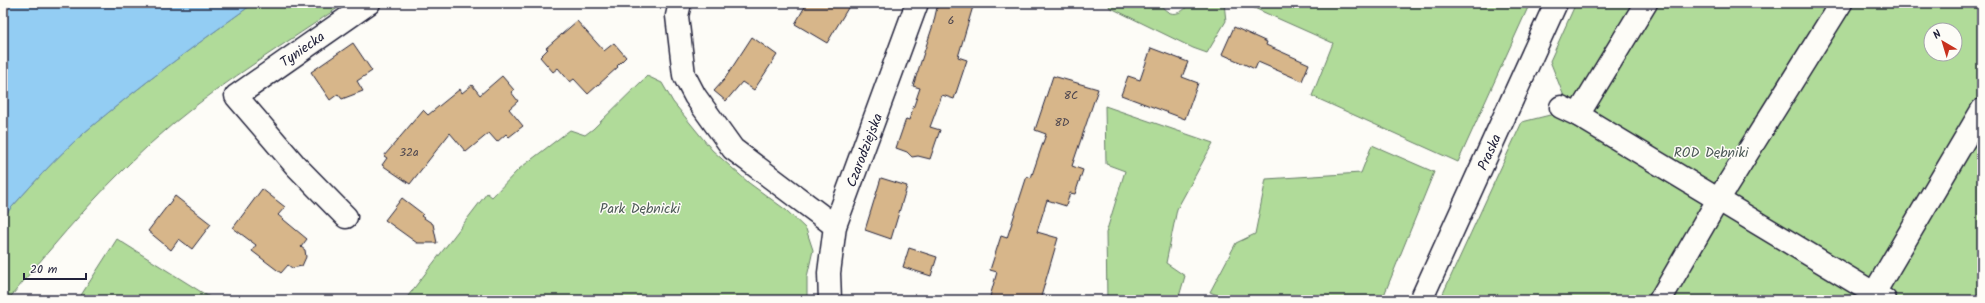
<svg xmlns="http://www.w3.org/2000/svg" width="1985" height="303" font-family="Kalam,sans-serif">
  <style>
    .green { fill: #b0db99; stroke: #697e6a; fill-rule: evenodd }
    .water { fill: #93cdf3; stroke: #6689a9 }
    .building { fill: #d7b68a; stroke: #22223b }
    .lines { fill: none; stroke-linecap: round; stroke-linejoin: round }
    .minor-casing { stroke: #22223b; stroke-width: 25 }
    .minor { stroke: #fdfcf7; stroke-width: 22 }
    .labels { text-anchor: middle; stroke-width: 3; stroke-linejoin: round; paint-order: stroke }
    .number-label { font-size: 12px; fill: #4f474f }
    .street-label { font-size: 14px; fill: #22223b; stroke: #fdfcf7 }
    .park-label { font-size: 14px; fill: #4d5a57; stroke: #fdfcf7 }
  </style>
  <rect width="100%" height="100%" fill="#fdfcf7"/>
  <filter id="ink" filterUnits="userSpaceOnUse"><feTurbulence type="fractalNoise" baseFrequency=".025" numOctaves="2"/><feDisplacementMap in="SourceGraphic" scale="8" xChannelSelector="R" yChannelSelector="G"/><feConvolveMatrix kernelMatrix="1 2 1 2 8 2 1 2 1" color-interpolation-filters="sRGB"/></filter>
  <g filter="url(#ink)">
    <g class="green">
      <path d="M254,3H345C288,42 227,79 174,123C112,175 59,238 8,300H3V217C29,188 55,158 85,132C139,86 197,44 254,3Z"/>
      <path d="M1111,3H1159C1170,18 1179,16 1191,3H1224L1226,21L1207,53L1193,48L1109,7Z"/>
      <polygon points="1243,3 1530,3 1458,162 1312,96 1333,43"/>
      <path d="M1576,3H1982V300H1440L1522,122L1558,113L1565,99L1550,61ZM1931,30H1955V54H1931Z"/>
      <polygon points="647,76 662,83 673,102 712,150 749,183 786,210 806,229 813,250 807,277 807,300 405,300 487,193 492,197 519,169 570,130 585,135 593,129"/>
      <polygon points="1105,106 1213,143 1177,209 1166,263 1185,276 1178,300 1107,300 1106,233 1125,171 1106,164"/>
      <polygon points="1372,145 1434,172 1382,300 1228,300 1210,292 1236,243 1255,234 1266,179 1361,173"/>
      <polygon points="117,239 214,300 78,300"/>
    </g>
    <path class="water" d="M3,3H254C197,44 139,86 85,132C55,158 29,188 3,217Z"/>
    <g class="building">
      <polygon points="807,3 851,3 827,43 795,24"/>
      <polygon points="938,3 974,3 958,57 967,60 954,99 942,95 930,127 940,130 930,159 918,156 912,157 907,152 896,148 906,119 909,120 920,88 913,86 933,25"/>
      <polygon points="577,21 604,51 614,43 626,57 617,66 618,67 588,94 574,79 570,82 558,68 553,72 540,57 548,49 546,48"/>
      <polygon points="1234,27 1267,42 1266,45 1309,64 1302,81 1258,62 1255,69 1222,54"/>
      <polygon points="752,37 777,55 754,90 742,82 726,101 714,91 724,80"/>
      <polygon points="353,43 372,71 357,81 363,91 342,99 338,94 330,100 311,72"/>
      <polygon points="1151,48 1188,62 1182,77 1198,83 1185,119 1121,95 1128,76 1140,80"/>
      <polygon points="502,76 514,90 511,92 518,101 509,109 523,126 509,137 506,134 497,142 489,133 466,152 450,133 410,184 382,165 387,158 384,156 423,110 428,115 460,89 462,93 472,85 480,95"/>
      <polygon points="1053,76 1098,89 1072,166 1083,170 1075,194 1070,193 1066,206 1047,200 1037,232 1058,238 1040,300 989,300 997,272 990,270 1001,236 1007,238 1027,176 1031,178 1046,134 1035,130"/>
      <polygon points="881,178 907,186 891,239 865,230"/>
      <polygon points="262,189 285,207 278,215 307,239 301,247 305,250 306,257 302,266 292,268 288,265 281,273 252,251 256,245 233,228"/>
      <polygon points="175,196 211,224 192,249 179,239 171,250 148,231"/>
      <polygon points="402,198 423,214 421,216 433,224 437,243 417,243 385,220"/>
      <polygon points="909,248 937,257 931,276 903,267"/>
    </g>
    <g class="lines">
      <g class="minor-casing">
        <g id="minor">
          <polyline points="680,3 677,16 684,75 695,96 733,149 835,226"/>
          <polyline points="1561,107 1578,115 1885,300"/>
          <polyline points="1578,115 1646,3"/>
          <polyline points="346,217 296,166 236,96 369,3"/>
          <polyline points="830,300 829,273 835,226 917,3"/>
          <polyline points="1421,300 1556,3"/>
          <polyline points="1660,300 1718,200 1841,3"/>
          <polyline points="1870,300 1982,110"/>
        </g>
      </g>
      <use href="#minor" class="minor"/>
    </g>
  </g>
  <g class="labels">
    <g class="number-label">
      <text x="951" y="24">6</text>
      <text x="1071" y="99">8C</text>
      <text x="1062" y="126">8D</text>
      <text x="409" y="156">32a</text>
    </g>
    <g class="street-label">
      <text transform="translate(302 49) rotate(-35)" y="5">Tyniecka</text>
      <text transform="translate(864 150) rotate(-69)" y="5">Czarodziejska</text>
      <text transform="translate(1489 152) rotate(-66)" y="5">Praska</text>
    </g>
    <g class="park-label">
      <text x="1711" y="157">ROD Dębniki</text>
      <text x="640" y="213">Park Dębnicki</text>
    </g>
  </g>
  <rect width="1985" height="303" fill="none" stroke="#fdfcf7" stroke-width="16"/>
  <rect x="8" y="8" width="1969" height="287" fill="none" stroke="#22223b" stroke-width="1.5" filter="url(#ink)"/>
  <g transform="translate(1943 42) rotate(322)"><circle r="19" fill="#fdfcf7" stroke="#a5a5ac"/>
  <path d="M0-3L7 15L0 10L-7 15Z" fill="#c8321e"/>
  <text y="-6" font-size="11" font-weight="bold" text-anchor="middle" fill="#22223b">N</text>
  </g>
  <path d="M24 273v6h62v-6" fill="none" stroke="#22223b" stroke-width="2"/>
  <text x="30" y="273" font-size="12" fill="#22223b" stroke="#fdfcf7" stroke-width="3" paint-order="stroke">20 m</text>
</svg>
